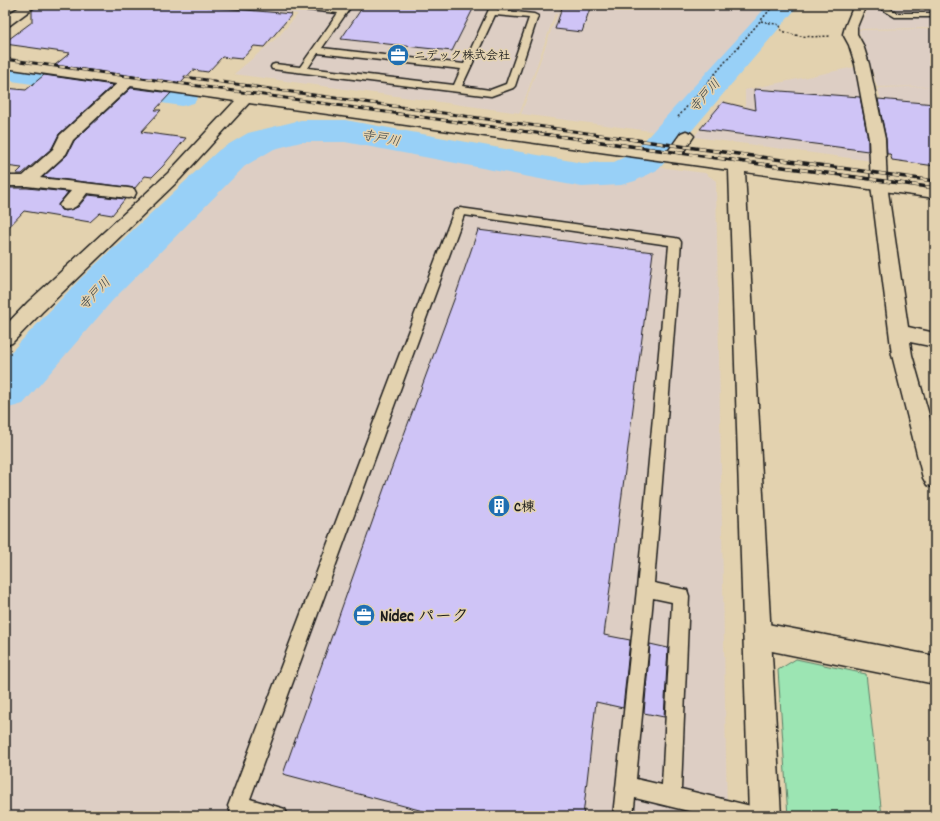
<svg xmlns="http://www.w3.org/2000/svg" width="940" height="821" font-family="Dekko,'Klee One',sans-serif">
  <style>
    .built { fill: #ddcec4 }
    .green { fill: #9ce5b3; stroke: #5c8068 }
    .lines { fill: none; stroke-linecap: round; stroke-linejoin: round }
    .river { fill: #98d0f7; fill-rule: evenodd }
    .building { fill: #cfc4f6; stroke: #1c1c1c }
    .service-casing { stroke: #1c1c1c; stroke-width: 3 }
    .minor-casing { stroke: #1c1c1c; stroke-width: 3 }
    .tertiary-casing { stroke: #1c1c1c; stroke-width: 3 }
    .path { stroke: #1c1c1c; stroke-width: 1.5; stroke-dasharray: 2 2; stroke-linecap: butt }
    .service { fill: #e3d2af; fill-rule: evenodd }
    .minor { fill: #e3d2af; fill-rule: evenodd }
    .tertiary { fill: #e3d2af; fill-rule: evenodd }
    .rail-far1-casing { stroke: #1c1c1c; stroke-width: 3 }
    .rail-casing { stroke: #1c1c1c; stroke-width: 3.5 }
    .rail-far1 { stroke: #e3d2af; stroke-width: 2; stroke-dasharray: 5.5; stroke-linecap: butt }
    .rail { stroke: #e3d2af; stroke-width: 2.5; stroke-dasharray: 7; stroke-linecap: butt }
    .labels { text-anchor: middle; stroke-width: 3; stroke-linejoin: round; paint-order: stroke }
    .far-poi-label { font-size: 12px; font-weight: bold; fill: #1c1c1c; stroke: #e3d2af; text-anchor: start }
    .far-water-label { font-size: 13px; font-style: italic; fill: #354048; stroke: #e3d2af }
    .poi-label { font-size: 14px; font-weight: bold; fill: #1c1c1c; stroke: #e3d2af; text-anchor: start }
    .near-poi-label { font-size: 17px; font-weight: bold; fill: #1c1c1c; stroke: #e3d2af; text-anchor: start }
  </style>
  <rect width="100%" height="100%" fill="#e3d2af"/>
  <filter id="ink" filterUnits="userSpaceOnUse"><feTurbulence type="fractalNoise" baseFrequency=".025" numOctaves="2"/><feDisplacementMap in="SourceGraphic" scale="8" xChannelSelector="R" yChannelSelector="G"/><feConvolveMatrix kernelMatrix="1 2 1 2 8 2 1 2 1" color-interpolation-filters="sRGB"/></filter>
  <g filter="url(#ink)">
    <g class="built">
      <polygon points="203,5 590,5 585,17 587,17 591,5 770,5 658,132 521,114 557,14 555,14 520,113 234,74 279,36 298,14"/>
      <polygon points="868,5 935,5 935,28 857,29 868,9"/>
      <polygon points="935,29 935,86 877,87 866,50 858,30"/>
      <polygon points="859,66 870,122 872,161 694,137 721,101 745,107 745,90"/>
      <polygon points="935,86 935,140 888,133 878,88"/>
      <polygon points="338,139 578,184 610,185 639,178 658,167 705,173 716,181 727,816 5,816 5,414 72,338 245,162 282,143"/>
    </g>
    <polygon class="green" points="796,659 866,674 882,816 788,816 778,670"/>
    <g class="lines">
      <g class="river">
        <polygon points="768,5 799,5 659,169 635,181 621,185 582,187 345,142 301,142 274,149 245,166 112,301 23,404 5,409 5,358 80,279 219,150 248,133 301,120 345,120 582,163 614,162 633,153"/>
        <polygon points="5,60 182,86 194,89 199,96 194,103 182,106 5,80"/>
      </g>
    </g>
    <g class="building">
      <polygon points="38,5 188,5 292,14 264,47 254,46 242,59 222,57 208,72 193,70 181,83 55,65 70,53 5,44 5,42 32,22 32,10"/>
      <polygon points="364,5 475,5 452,51 341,39"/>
      <polygon points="563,5 591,5 582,32 555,29"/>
      <polygon points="44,75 113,85 59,134 52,148 22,174 16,174 22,168 5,166 5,88 26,90"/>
      <polygon points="131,88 171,93 155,110 161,110 141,132 186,138 163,166 152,177 145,176 135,188 43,177 67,155 74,141"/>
      <polygon points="754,89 860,97 868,139 868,151 700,129 723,102 756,110"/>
      <polygon points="878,99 935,104 935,166 892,160 890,154 887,154 886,139"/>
      <polygon points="5,188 27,188 68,192 58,205 61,210 66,211 78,207 88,195 125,199 112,215 100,213 90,222 24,211 5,231"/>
      <polygon points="478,230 653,252 604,635 630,640 623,708 596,702 583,816 442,816 283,774 386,483 455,297"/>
      <polygon points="650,644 668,648 664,717 644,713"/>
    </g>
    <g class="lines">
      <g class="service-casing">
        <g id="service">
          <path d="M273,5H304L342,8L344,5H352L322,48L464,64L491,5H499L497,10L534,14L538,16L515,86L513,88L491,96L272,69L271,67L272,65L275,64L300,67L338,13L277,7ZM495,15L529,18L506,84L490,90L462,86ZM318,53L461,69L454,85L308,68Z"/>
          <polygon points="875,5 885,5 897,13 935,13 935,17 895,17"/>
          <path d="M460,208L675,238L679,239L681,242L654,583L687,590L689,596L681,789L751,806L758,809L761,816H709L635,798L633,816H613L637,589L669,245L464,215L250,799L285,809L288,816H238L231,813L228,806L454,211ZM653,598L672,602L662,785L636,779Z"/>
        </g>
      </g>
      <g class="minor-casing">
        <g id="minor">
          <polygon points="23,5 37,5 10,25 5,26 5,16"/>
          <polygon points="854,5 866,5 857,27 857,34 863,45 869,64 885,139 887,185 908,327 935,333 935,347 910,342 912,355 935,436 935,488 927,485 923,478 892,355 871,185 869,139 855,64 849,45 843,34 845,27"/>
          <path d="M127,78L132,79L134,82L132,85L73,140L66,154L40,178L128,188L134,189L136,193L134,197L128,198L87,193C80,202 75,212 62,209L59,205L71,191L27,186H5V176H23L53,149L60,135L122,79Z"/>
          <polygon points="686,131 691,133 694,136 678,160 672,162 666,160 664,157 681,133"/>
          <polygon points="757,622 935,656 935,684 757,648 747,644 743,635 747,626"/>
        </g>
      </g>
      <g class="tertiary-casing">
        <polygon id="tertiary" points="5,60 935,188 935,198 745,172 781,816 749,816 729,170 249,103 180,179 42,312 12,343 5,345 5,326 28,302 168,173 235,101 5,68"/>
      </g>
      <g class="path">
        <path d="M761,21L780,25L781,30C797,38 813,37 830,36"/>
        <polyline points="678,117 774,5"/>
      </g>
      <use href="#service" class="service"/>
      <use href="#minor" class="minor"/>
      <use href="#tertiary" class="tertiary"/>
      <g class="rail-far1-casing">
        <g id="rail-far1">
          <polyline points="5,59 586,140"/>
          <polyline points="185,77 637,140"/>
        </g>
      </g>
      <g class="rail-casing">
        <g id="rail">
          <polyline points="579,139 935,188"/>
          <polyline points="629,139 935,181"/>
        </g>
      </g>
      <use href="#rail-far1" class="rail-far1"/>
      <use href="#rail" class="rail"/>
    </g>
  </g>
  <defs>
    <g id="office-disc" transform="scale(1.15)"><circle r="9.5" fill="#1f6fb2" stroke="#e3d2af"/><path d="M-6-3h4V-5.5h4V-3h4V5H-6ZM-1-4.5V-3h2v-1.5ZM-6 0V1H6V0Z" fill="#fff"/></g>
    <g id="building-disc" transform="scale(1.15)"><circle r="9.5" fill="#1f6fb2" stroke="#e3d2af"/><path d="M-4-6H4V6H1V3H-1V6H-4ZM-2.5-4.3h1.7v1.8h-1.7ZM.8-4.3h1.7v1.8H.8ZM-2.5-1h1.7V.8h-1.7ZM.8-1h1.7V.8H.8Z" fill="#fff"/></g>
  </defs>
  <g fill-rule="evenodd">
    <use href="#office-disc" x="398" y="55"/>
    <use href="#building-disc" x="499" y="506"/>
    <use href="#office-disc" x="364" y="615"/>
  </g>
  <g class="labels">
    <g class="far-poi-label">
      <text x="414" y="59">ニデック株式会社</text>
    </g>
    <g class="far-water-label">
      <text transform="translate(704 95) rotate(-48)" y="5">寺戸川</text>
      <text transform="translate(381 137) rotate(11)" y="5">寺戸川</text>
      <text transform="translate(94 293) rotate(-46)" y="5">寺戸川</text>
    </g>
    <g class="poi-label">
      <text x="514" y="511">C棟</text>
    </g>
    <g class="near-poi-label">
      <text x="380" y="621">Nidec パーク</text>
    </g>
  </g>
  <rect width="940" height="821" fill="none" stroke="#e3d2af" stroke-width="20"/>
  <rect x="10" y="10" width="920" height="801" fill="none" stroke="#1c1c1c" stroke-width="1.5" filter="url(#ink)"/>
</svg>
